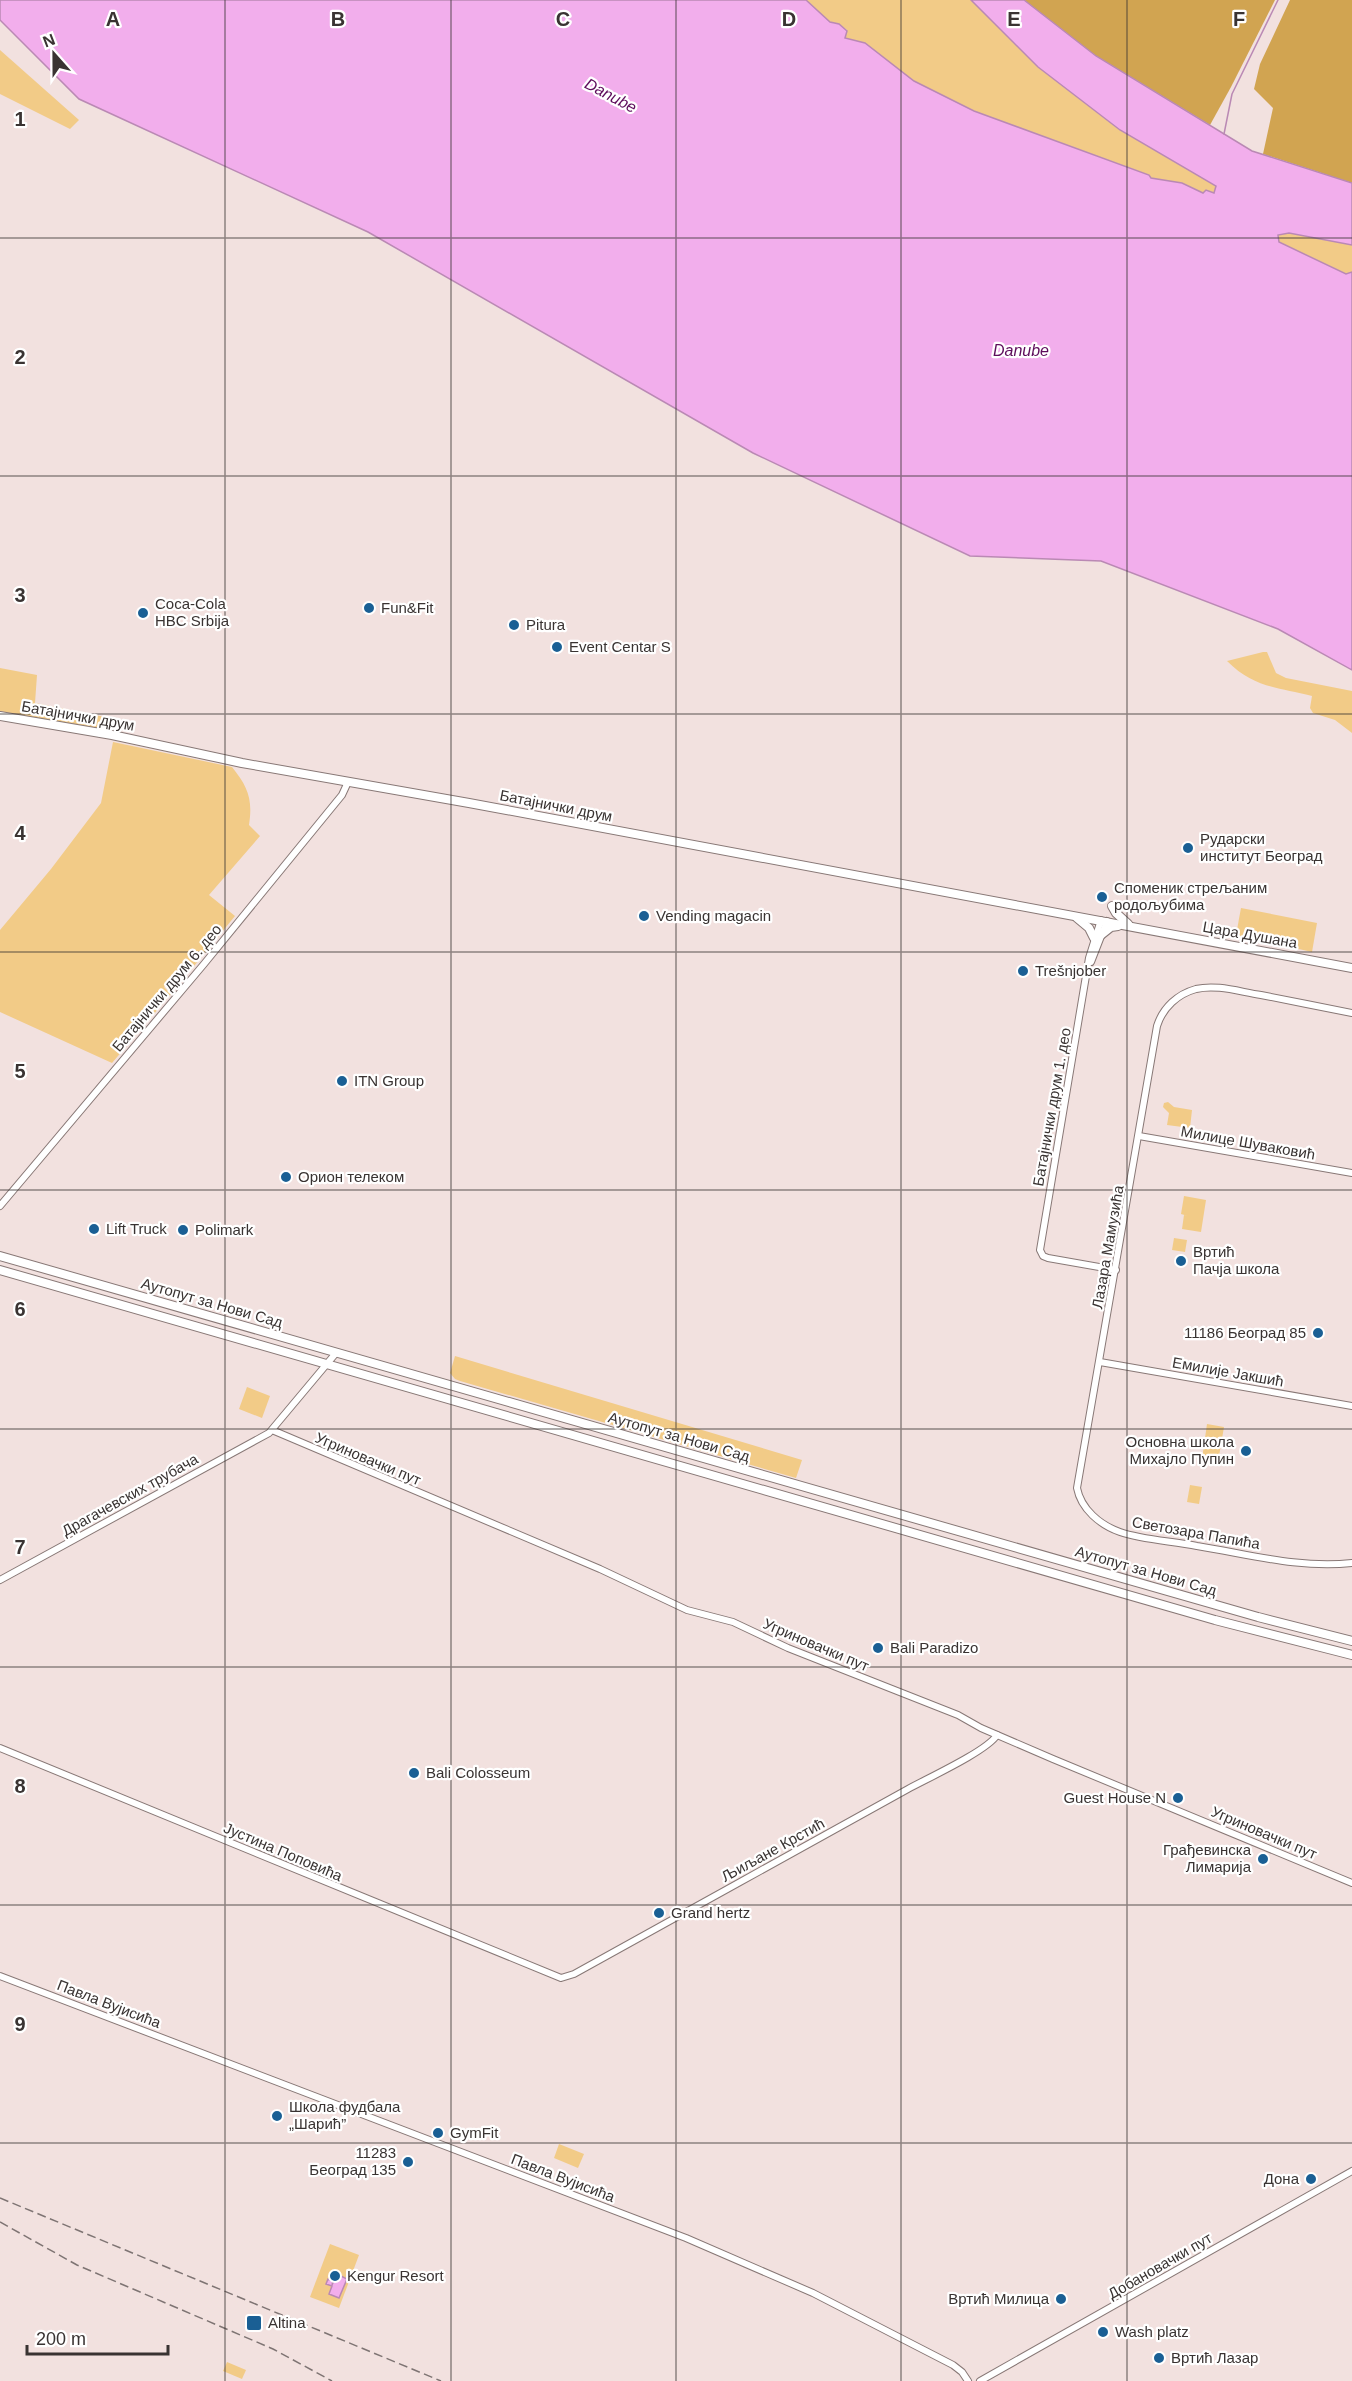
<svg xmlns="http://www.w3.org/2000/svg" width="1352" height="2381" font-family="Arial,sans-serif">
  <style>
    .green { fill: #f2cb87 }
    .forest { fill: #d1a451 }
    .water { fill: #f2aeec; stroke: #ba89b4; stroke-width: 1.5 }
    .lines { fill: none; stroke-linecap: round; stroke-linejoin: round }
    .stream { stroke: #ba89b4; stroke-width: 1.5 }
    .minor-casing { stroke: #887876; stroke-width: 8 }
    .major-casing { stroke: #887876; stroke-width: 10 }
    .minor { stroke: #fff; stroke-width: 6 }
    .major { stroke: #fff; stroke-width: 8 }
    .rail { stroke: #7e7473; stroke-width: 1.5; stroke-dasharray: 9 4.5; stroke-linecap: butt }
    .grid { fill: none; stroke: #393332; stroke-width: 1.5; stroke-opacity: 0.55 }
    .poi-dot { fill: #1a5f94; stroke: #fff; stroke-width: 2 }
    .labels { text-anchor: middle; stroke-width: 4.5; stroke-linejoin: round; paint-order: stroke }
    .poi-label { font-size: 15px; fill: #393332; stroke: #fff; text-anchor: start }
    .street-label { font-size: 15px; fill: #393332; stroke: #fff }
    .water-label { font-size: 16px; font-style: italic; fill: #5e0d5c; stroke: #fff }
    .grid-label { font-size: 20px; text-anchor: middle; font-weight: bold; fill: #393332; stroke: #fff; stroke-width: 4.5; stroke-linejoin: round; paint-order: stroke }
  </style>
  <rect width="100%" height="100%" fill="#f2e1df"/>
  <g class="green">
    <polygon points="806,0 971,0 1038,67 1120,130 1217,186 1214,193 1203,193 1182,183 1150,178 1149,175 974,111 914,81 865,43 845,38 847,30 839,24 830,22"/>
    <polygon points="0,50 79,120 70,129 0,94"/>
    <polygon points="1289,233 1352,245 1352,272 1346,274 1279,242 1278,235"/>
    <path d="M1263,652H1267L1276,673L1286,678L1352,691V733L1335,720L1313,713L1310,708L1312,696C1277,687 1254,688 1227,661Z"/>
    <polygon points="0,668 37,675 35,703 110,718 109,724 93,730 0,711"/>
    <path d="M113,742L232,767C248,787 253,799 249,825L260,836L209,895L235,916L190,971L177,972L164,987L171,994L112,1063L0,1012V930L51,869L101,803Z"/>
    <polygon points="1241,908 1317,923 1312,952 1236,935"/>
    <polygon points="1168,1102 1174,1107 1192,1110 1190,1128 1167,1125 1169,1113 1163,1107 1164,1103"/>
    <polygon points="1184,1196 1206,1200 1201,1232 1182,1229 1184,1215 1188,1216 1181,1214"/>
    <polygon points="1174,1238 1187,1240 1185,1252 1172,1250"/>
    <polygon points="455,1356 802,1460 796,1478 460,1381 455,1379 450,1373"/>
    <polygon points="247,1387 270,1396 262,1418 239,1409"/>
    <polygon points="1207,1424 1224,1427 1218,1462 1202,1459"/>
    <polygon points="1190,1485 1202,1487 1199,1504 1187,1502"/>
    <polygon points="559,2144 584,2154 578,2168 554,2158"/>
    <polygon points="330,2244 359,2255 339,2308 310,2297"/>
    <polygon points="227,2362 246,2370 242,2379 223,2371"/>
  </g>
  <g class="forest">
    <polygon points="1024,0 1275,0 1231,87 1210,125 1096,56"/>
    <polygon points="1290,0 1352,0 1352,183 1263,154 1273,108 1254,89 1260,64"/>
  </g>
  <g class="water">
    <polygon points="0,0 806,0 830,22 839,24 847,31 845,38 865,43 914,81 974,111 1149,175 1151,178 1182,183 1203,193 1206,190 1214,193 1216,186 1120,130 1038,67 971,0 1024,0 1096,56 1252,151 1352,183 1352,245 1289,233 1278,235 1279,242 1346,274 1352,272 1352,670 1278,629 1101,561 970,556 753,453 368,232 79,99 0,20"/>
    <polygon points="337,2274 347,2279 339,2298 329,2294 332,2286 326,2284 328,2279 333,2281 332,2285"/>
  </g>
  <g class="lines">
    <polyline class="stream" points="1224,134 1232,94 1278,0"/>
    <g class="minor-casing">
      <g id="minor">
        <polyline points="1101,920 1089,958 1040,1250 1043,1256 1048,1258 1116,1270"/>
        <polyline points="1091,962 1107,921"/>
        <path d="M1352,1013C1322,1007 1291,1001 1261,995C1240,992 1217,984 1196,989C1178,994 1163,1007 1157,1026L1077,1488C1081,1509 1100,1525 1120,1532C1143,1540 1173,1541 1197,1546C1248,1554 1300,1569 1352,1563"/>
        <polyline points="1139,1136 1352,1173"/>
        <polyline points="0,1206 204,964 342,795 348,782"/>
        <polyline points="1100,1362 1352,1406"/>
        <polyline points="272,1430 600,1569 687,1610 733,1622 788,1648 958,1715 981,1728 1053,1759 1352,1883"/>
        <polyline points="0,1580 269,1433 336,1353"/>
        <path d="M0,1748L561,1978L574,1974C685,1912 797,1851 908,1789C928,1778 987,1751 997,1735"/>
        <polyline points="0,1976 686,2238 813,2293 953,2365 962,2372 968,2381"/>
        <polyline points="980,2381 1352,2171"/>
      </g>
    </g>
    <g class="major-casing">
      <g id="major">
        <polyline points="0,716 112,735 242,763 469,803 1352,968"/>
        <polyline points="99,732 112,726"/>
        <polyline points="1112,906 1116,913 1128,924"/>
        <polyline points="1077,918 1089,928 1094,938"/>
        <polyline points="1101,935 1111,927 1118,926"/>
        <polyline points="0,1256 1258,1617 1352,1641"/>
        <polyline points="0,1270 1215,1620 1352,1655"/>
      </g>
    </g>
    <use href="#minor" class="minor"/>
    <use href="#major" class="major"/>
    <g class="rail">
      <polyline points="0,2198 441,2381"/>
      <polyline points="0,2222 77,2265 273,2349 332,2381"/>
    </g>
  </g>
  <path class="grid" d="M225,0V2381M451,0V2381M676,0V2381M901,0V2381M1127,0V2381M0,238H1352M0,476H1352M0,714H1352M0,952H1352M0,1190H1352M0,1429H1352M0,1667H1352M0,1905H1352M0,2143H1352"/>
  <g class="poi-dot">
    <circle cx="369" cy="608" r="6"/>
    <circle cx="143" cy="613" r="6"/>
    <circle cx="514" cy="625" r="6"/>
    <circle cx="557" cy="647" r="6"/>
    <circle cx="1188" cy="848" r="6"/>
    <circle cx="1102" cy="897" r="6"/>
    <circle cx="644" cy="916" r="6"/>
    <circle cx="1023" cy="971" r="6"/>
    <circle cx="342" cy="1081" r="6"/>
    <circle cx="286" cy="1177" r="6"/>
    <circle cx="94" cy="1229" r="6"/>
    <circle cx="183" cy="1230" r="6"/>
    <circle cx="1181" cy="1261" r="6"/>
    <circle cx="1318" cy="1333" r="6"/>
    <circle cx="1246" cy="1451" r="6"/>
    <circle cx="878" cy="1648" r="6"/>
    <circle cx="414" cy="1773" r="6"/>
    <circle cx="1178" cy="1798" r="6"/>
    <circle cx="1263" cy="1859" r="6"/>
    <circle cx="659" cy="1913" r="6"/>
    <circle cx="277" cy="2116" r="6"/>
    <circle cx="438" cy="2133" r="6"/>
    <circle cx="408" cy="2162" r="6"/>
    <circle cx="1311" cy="2179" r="6"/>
    <circle cx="335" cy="2276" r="6"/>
    <circle cx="1061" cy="2299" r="6"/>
    <rect x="246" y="2315" width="16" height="16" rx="3"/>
    <circle cx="1103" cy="2332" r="6"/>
    <circle cx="1159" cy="2358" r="6"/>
  </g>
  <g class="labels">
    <g class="poi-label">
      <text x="155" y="609">Coca-Cola<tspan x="155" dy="17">HBC Srbija</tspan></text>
      <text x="381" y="613">Fun&amp;Fit</text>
      <text x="526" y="630">Pitura</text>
      <text x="569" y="652">Event Centar S</text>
      <text x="1200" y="844">Рударски<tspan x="1200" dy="17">институт Београд</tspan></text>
      <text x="1114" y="893">Споменик стрељаним<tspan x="1114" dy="17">родољубима</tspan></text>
      <text x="656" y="921">Vending magacin</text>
      <text x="1035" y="976">Trešnjober</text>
      <text x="354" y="1086">ITN Group</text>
      <text x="298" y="1182">Орион телеком</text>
      <text x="106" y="1234">Lift Truck</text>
      <text x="195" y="1235">Polimark</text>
      <text x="1193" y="1257">Вртић<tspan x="1193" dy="17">Пачја школа</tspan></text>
      <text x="1306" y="1338" text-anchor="end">11186 Београд 85</text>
      <text x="1234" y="1447" text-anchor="end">Основна школа<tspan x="1234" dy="17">Михајло Пупин</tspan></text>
      <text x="890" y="1653">Bali Paradizo</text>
      <text x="426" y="1778">Bali Colosseum</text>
      <text x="1166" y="1803" text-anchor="end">Guest House N</text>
      <text x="1251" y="1855" text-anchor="end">Грађевинска<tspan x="1251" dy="17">Лимарија</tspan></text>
      <text x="671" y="1918">Grand hertz</text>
      <text x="289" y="2112">Школа фудбала<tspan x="289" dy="17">„Шарић”</tspan></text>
      <text x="450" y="2138">GymFit</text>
      <text x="396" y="2158" text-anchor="end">11283<tspan x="396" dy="17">Београд 135</tspan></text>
      <text x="1299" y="2184" text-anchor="end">Дона</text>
      <text x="347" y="2281">Kengur Resort</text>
      <text x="1049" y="2304" text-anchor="end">Вртић Милица</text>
      <text x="268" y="2328">Altina</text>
      <text x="1115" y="2337">Wash platz</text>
      <text x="1171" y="2363">Вртић Лазар</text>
    </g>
    <g class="street-label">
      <text transform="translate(78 716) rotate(10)" y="5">Батајнички друм</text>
      <text transform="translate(556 806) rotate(11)" y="5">Батајнички друм</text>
      <text transform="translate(1250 935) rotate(10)" y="5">Цара Душана</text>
      <text transform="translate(167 988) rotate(-50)" y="5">Батајнички друм 6. део</text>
      <text transform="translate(1052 1107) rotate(-80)" y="5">Батајнички друм 1. део</text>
      <text transform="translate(1248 1143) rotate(10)" y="5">Милице Шуваковић</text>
      <text transform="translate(1108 1247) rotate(-80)" y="5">Лазара Мамузића</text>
      <text transform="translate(212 1303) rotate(16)" y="5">Аутопут за Нови Сад</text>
      <text transform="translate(1228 1372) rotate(10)" y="5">Емилије Јакшић</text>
      <text transform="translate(679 1437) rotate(16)" y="5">Аутопут за Нови Сад</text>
      <text transform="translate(368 1459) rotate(23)" y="5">Угриновачки пут</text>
      <text transform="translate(130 1495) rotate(-29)" y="5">Драгачевских трубача</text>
      <text transform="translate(1196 1533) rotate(10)" y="5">Светозара Папића</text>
      <text transform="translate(1146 1571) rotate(16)" y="5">Аутопут за Нови Сад</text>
      <text transform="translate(816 1645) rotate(23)" y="5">Угриновачки пут</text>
      <text transform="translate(1264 1833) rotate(23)" y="5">Угриновачки пут</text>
      <text transform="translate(773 1850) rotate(-29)" y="5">Љиљане Крстић</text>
      <text transform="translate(283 1852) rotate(23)" y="5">Јустина Поповића</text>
      <text transform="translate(109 2004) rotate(21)" y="5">Павла Вујисића</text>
      <text transform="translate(563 2178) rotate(21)" y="5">Павла Вујисића</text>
      <text transform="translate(1160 2266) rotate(-30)" y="5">Добановачки пут</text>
    </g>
    <g class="water-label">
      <text transform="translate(611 95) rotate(28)" y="6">Danube</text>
      <text x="1021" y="356">Danube</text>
    </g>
  </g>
  <g class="grid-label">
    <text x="113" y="26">A</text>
    <text x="338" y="26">B</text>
    <text x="563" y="26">C</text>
    <text x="789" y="26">D</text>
    <text x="1014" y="26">E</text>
    <text x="1239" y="26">F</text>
    <text x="20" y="126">1</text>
    <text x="20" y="364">2</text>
    <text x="20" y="602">3</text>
    <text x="20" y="840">4</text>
    <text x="20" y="1078">5</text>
    <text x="20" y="1316">6</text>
    <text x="20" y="1554">7</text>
    <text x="20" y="1793">8</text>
    <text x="20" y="2031">9</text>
  </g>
  <g transform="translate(54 54) rotate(339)" stroke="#ffffff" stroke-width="4.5" paint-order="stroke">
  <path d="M0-4.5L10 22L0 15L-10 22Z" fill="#393332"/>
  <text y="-9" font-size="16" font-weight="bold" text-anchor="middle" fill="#393332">N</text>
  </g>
  <path d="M27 2345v9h141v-9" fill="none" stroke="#393332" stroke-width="3"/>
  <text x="36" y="2345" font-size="18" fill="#393332" stroke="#ffffff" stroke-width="4.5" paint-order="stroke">200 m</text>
</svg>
